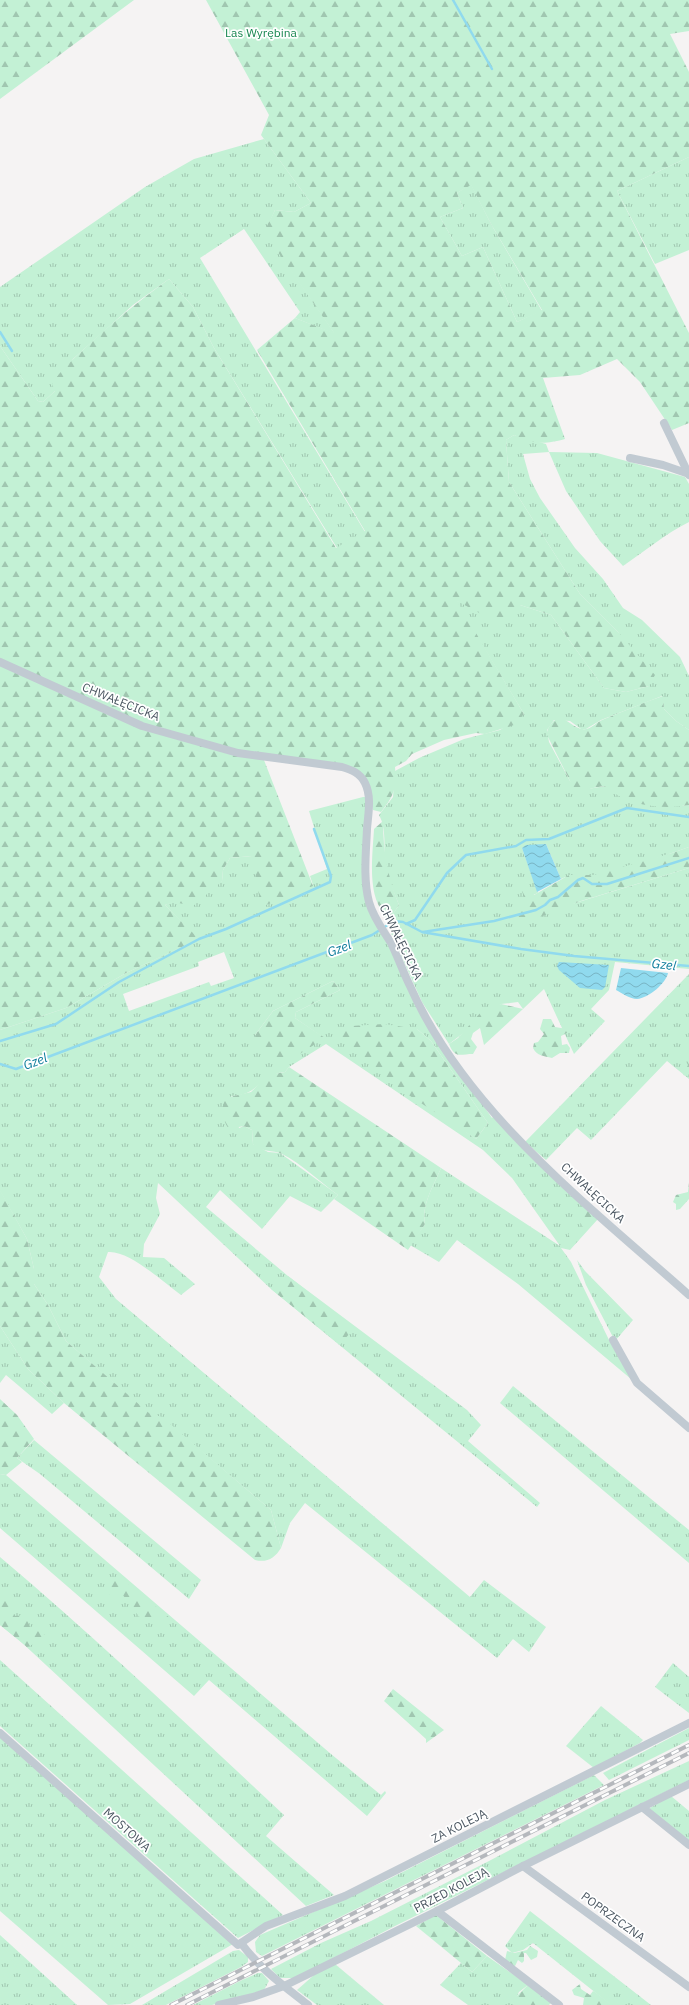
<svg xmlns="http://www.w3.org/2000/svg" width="689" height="2005" font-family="'IBM Plex Sans',sans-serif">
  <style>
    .grass { fill: url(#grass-tufts); fill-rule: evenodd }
    .forest { fill: url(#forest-firs); fill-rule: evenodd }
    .water { fill: url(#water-waves) }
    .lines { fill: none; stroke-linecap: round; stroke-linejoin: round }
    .stream { stroke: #90daee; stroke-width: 2.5 }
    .minor { stroke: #c1cad2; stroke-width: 8 }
    .rail-casing { stroke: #b5b8bd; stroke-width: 4 }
    .rail { stroke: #fff; stroke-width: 2.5; stroke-dasharray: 8; stroke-linecap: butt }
    .labels { text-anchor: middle; stroke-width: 3.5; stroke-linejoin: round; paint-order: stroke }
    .park-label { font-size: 12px; fill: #17864f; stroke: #fff }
    .street-label { font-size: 12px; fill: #4a5661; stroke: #fff }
    .water-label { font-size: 13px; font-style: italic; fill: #0c7c9b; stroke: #fff }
  </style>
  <defs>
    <pattern id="grass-tufts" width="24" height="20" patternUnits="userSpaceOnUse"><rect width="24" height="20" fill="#c3f1d5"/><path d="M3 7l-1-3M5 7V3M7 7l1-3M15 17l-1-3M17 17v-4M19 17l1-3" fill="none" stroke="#a0c6b0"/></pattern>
    <pattern id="forest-firs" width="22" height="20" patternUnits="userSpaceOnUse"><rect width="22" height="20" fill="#c3f1d5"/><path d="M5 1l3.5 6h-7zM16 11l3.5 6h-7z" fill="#a0c6b0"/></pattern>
    <pattern id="water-waves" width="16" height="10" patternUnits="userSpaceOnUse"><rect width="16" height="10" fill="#90daee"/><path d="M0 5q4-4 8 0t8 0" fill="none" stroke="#78b4c4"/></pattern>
  </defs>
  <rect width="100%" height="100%" fill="#f5f3f3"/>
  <g class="grass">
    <polygon points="264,139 311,203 294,212 275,210 265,232 335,334 295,318 300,312 244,229 200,258 365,532 337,548 214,348 193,307 169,279 133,305 73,359 55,391 43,402 38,401 0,346 0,287 145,187 194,159"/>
    <polygon points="689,157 689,250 655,264 617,191"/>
    <polygon points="471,184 491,224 542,311 517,322 483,247 462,256 440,217 463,208 457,193"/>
    <path d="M514,435L546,444L549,452L597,453L685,477L689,484V522C665,534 645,551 623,566L600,541L566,491L549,452L523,454L530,479L540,498L575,548L603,579L623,608L642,620L680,657L689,676V730L676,721L664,709L662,696L601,720L586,729H581L570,721L554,720L547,730L549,742L570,781L588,789L605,786L681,806L689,805V847C659,858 628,867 597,875C583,878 574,872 561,879L546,844L522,848L538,893L533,895L526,882V901L572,904L689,868V969L615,962L609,990L591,1009L605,1021L574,1054L544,989L523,1009L518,1002L501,1004L449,1044L422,1002L390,931L385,915L391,917L399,905C394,892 388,879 386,864C383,848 387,829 379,815L393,797L395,771L419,758L464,739L500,730L524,714L456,601L520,605L551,615L604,688L626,692L649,686L618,632L580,594L509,482L506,440Z"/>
    <path d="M363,797H369L367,900L385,936L417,1009L492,1118L494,1116L598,1219L570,1250L561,1248L571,1262L610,1342L631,1379L518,1284L457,1240L439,1262L410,1245L425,1224C421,1205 434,1185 441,1168L560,1246L512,1178L483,1150L326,1044L289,1067L285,1072C261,1074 258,1096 231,1096L239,1128L244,1126L252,1130L253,1144L268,1152L280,1153L338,1195L321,1212L290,1196L262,1229L220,1190L206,1207L288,1276L467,1410L481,1425L468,1441L540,1503L537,1507L271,1289L158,1183L156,1198L160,1214L144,1244L143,1257L164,1258L195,1284L181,1295C163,1282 129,1250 108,1252L99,1277L116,1299L470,1597L484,1580L546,1627L529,1652L513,1639L497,1658L305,1503L290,1523L281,1548L271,1510L162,1418L149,1414L66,1341L48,1305L34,1284V1269L27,1239L0,1191V1030L66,1008L126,973L198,939L165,905L222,881L223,870L230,858L252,856L313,885L310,876L327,869L309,811ZM224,952L234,978L211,986L209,982L129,1011L123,994L199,966L198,962ZM333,981L340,990L296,1012L295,1018L324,1038L255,1035L273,1011ZM417,1029L431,1041L488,1123L476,1139L452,1122Z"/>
    <polygon points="689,974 689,1079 667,1061 591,1140 577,1128 546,1160 525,1142"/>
    <polygon points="577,1260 585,1271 633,1320 615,1341 586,1285"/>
    <polygon points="0,1326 28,1369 64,1403 52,1414 6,1375 0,1383"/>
    <polygon points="513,1386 689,1530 689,1563 500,1403"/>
    <polygon points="34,1440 201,1580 189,1599 40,1474 17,1458"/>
    <polygon points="0,1474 6,1475 331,1754 381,1795 385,1791 386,1793 367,1816 209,1680 194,1696 0,1528"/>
    <path d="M0,1557C98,1640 191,1728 284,1815L266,1836L334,1895L306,1906L19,1640L0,1625Z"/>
    <polygon points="0,1660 283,1915 238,1938 0,1726"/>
    <polygon points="673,1663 689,1677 689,1713 655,1687"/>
    <polygon points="601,1706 643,1740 640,1743 594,1768 566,1746"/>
    <polygon points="689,1728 689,1740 609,1780 603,1773"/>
    <polygon points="0,1737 233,1944 130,2004 108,2005 0,1911"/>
    <polygon points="689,1761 689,1780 395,1926 295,1978 280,1978 271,1969 321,1943 371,1921 489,1861 605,1800"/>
    <polygon points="594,1775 604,1785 262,1956 256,1952 255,1942 260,1935 385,1881"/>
    <polygon points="671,1796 689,1811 689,1841 650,1811 650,1808"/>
    <polygon points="530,1911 651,2005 611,2005 533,1943 523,1950 512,1953 505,1946"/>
    <polygon points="0,1935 77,2005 0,2005"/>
    <polygon points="239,1950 248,1957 248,1962 241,1967 166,2005 142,2005 233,1951"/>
    <polygon points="487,1956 528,1985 519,1992 513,2005 468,2005 440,1985 461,1963 472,1972"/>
    <polygon points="335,1964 384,2005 317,2005 297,1990 314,1975"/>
    <polygon points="258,1973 262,1973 269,1981 264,1990 212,2005 193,2005 242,1980"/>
  </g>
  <g class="forest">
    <polygon points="0,0 134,0 0,99"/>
    <path d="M206,0H689V31L670,34L689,72V157L617,191L689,333V423L672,430L640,382L617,359L580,375L543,378L565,439C542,445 536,444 514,435L506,440L509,482L580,594L618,632L655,675L649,686L626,692L604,688L551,615L520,605L498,623L457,601L524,714L514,725L485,734L476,733L444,740L412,754L406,761L395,767C397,788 394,796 381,812L373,810L369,784L361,774L262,755L313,886L261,907L252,856L230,858L223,870L222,881L193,906L174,902L165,905L199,939L126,973L66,1008L0,1030V346L38,401L43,402L55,391L52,384C60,371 72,360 83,350C110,324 139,301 169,279L193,307L214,348L336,548L365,531L257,350L295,318L334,333L264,232L275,210L294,212L311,203L261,135L269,115ZM471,185L491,224L542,310L517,322L483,247L462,256L440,217L463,208L457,193Z"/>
    <path d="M663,696L664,709L676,721L689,730V805C666,809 642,807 621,797C615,794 610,789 605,786C594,787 585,791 575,791L547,735C547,730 548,728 551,724C563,708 573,732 586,729C592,728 597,722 602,720C622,712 642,703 663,696Z"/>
    <path d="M383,821C383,851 388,878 399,905L391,917C365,906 373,852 374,829Z"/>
    <polygon points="689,847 689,868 581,901 530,921 516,920 513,908 526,901 520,887 526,881 534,895 569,875 594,875 672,853"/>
    <polygon points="333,981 340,990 296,1012 295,1018 325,1038 282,1065 257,1045 255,1035 273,1011"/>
    <path d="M501,1004L523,1009L484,1045L480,1028L473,1033L471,1039L477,1047L473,1054C460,1054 455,1059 449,1044L458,1038L481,1012Z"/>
    <path d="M543,1019H551L555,1027L567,1029V1033L561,1036L562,1045L567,1044L570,1048L569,1053H560L552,1058C544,1056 537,1056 533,1048L534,1043L538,1042L544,1034L540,1029Z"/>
    <polygon points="384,1024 417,1029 431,1041 488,1123 476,1139 404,1092 334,1034 351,1026"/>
    <polygon points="683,1049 689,1050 689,1074 687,1076 683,1075 688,1065 683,1055"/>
    <path d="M289,1067L441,1168C434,1185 421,1205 425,1224L408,1250L334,1199L338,1195C320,1182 302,1164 282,1154C272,1149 262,1153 253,1144L252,1130L244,1126L229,1129C222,1120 221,1108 225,1098L251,1092L268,1075L285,1072Z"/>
    <polygon points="689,1182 689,1199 680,1209 676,1210 676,1204 673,1202 676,1195 688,1192"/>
    <path d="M0,1190L27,1239L34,1269V1284L48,1305L66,1341L149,1413L162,1417L271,1510L281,1548C275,1558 267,1563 255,1560L64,1403L28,1369L0,1326Z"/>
    <polygon points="582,1210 588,1211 593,1216 589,1227 584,1228 579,1221 582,1217 580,1213"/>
    <path d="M570,1231L582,1233C580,1240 575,1246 567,1247L565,1243Z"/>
    <polygon points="288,1276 354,1328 340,1345 271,1289"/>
    <polygon points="0,1399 17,1415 34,1439 17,1458 22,1462 6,1475 0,1474"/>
    <polygon points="116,1577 126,1582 171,1619 141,1619 119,1590 116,1599 109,1597 110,1578"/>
    <polygon points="0,1597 3,1597 11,1604 14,1616 26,1615 29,1619 29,1626 49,1637 27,1647 0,1625"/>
    <polygon points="393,1689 444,1730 426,1743 426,1739 384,1701"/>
    <polygon points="436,1915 487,1956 472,1972 416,1926"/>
    <polygon points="530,1946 538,1951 537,1957 531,1960 526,1953 524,1953 524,1961 522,1963 518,1960 515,1966 512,1966 505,1960 507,1951 514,1953 527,1950"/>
    <polygon points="580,1984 581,1989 590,1995 593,1991 595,1992 612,2005 583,2005 584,1998 574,1995 572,1990"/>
    <polygon points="528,1985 551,2003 549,2005 513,2005 514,1999"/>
  </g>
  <g class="water">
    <polygon points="546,844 561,879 537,892 522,848 526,845"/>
    <polygon points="559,962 609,965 605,987 602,990 580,988 559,970 557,966"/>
    <path d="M621,968L668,973C666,983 649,998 637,999C630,999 622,993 616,990Z"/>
  </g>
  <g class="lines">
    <g class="stream">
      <polyline points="453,0 492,69"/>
      <polyline points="0,332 12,351"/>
      <polyline points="406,924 415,920 447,873 466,855 516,846 526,840 549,839 627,808 689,817"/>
      <polyline points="423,932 494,921 536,910 545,905 550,900 558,897 578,880 583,878 592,884 607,884 689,858"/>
      <polyline points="0,1041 56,1024 119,982 199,939 226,929 330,882 331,876 314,829"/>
      <polyline points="0,1064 16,1069 372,935 394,921 403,922 422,932 521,949 574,956 689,966"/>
    </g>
    <g class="minor">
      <polyline points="664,423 689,475"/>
      <polyline points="630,458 663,465 689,474"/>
      <path d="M0,662L142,726L238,753L342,767C352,770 360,773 365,783C372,797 368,815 367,829C366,853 363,879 369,902C373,917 383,930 391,943C398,957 403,972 410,986C465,1111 589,1206 689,1295"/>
      <polyline points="613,1340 637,1383 689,1428"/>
      <polyline points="0,1733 238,1945 266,1926 345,1896 689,1723"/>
      <polyline points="642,1807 689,1845"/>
      <polyline points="523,1866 689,1987"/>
      <polyline points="437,1911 559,2005"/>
      <path d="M241,1943C259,1968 284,1986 308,2005"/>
      <polyline points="219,2005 253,1997 284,1986 437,1911 523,1866 689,1784"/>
    </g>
    <g class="rail-casing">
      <g id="rail">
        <polyline points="171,2005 689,1745"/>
        <polyline points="187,2005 689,1753"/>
      </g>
    </g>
    <use href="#rail" class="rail"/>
  </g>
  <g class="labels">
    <g class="park-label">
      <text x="261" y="37">Las Wyrębina</text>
    </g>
    <g class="street-label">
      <text transform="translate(121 702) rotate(22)" y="4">CHWAŁĘCICKA</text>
      <text transform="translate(401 942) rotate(64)" y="4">CHWAŁĘCICKA</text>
      <text transform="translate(593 1193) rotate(43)" y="4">CHWAŁĘCICKA</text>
      <text transform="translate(459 1826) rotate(-27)" y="4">ZA KOLEJĄ</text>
      <text transform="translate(127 1830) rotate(42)" y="4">MOSTOWA</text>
      <text transform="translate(451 1890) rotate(-28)" y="4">PRZED KOLEJĄ</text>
      <text transform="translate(613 1917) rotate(36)" y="4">POPRZECZNA</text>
    </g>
    <g class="water-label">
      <text transform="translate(339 948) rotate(-21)" y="5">Gzel</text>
      <text transform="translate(664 964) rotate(6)" y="5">Gzel</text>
      <text transform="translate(35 1061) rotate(-21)" y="5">Gzel</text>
    </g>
  </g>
</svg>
